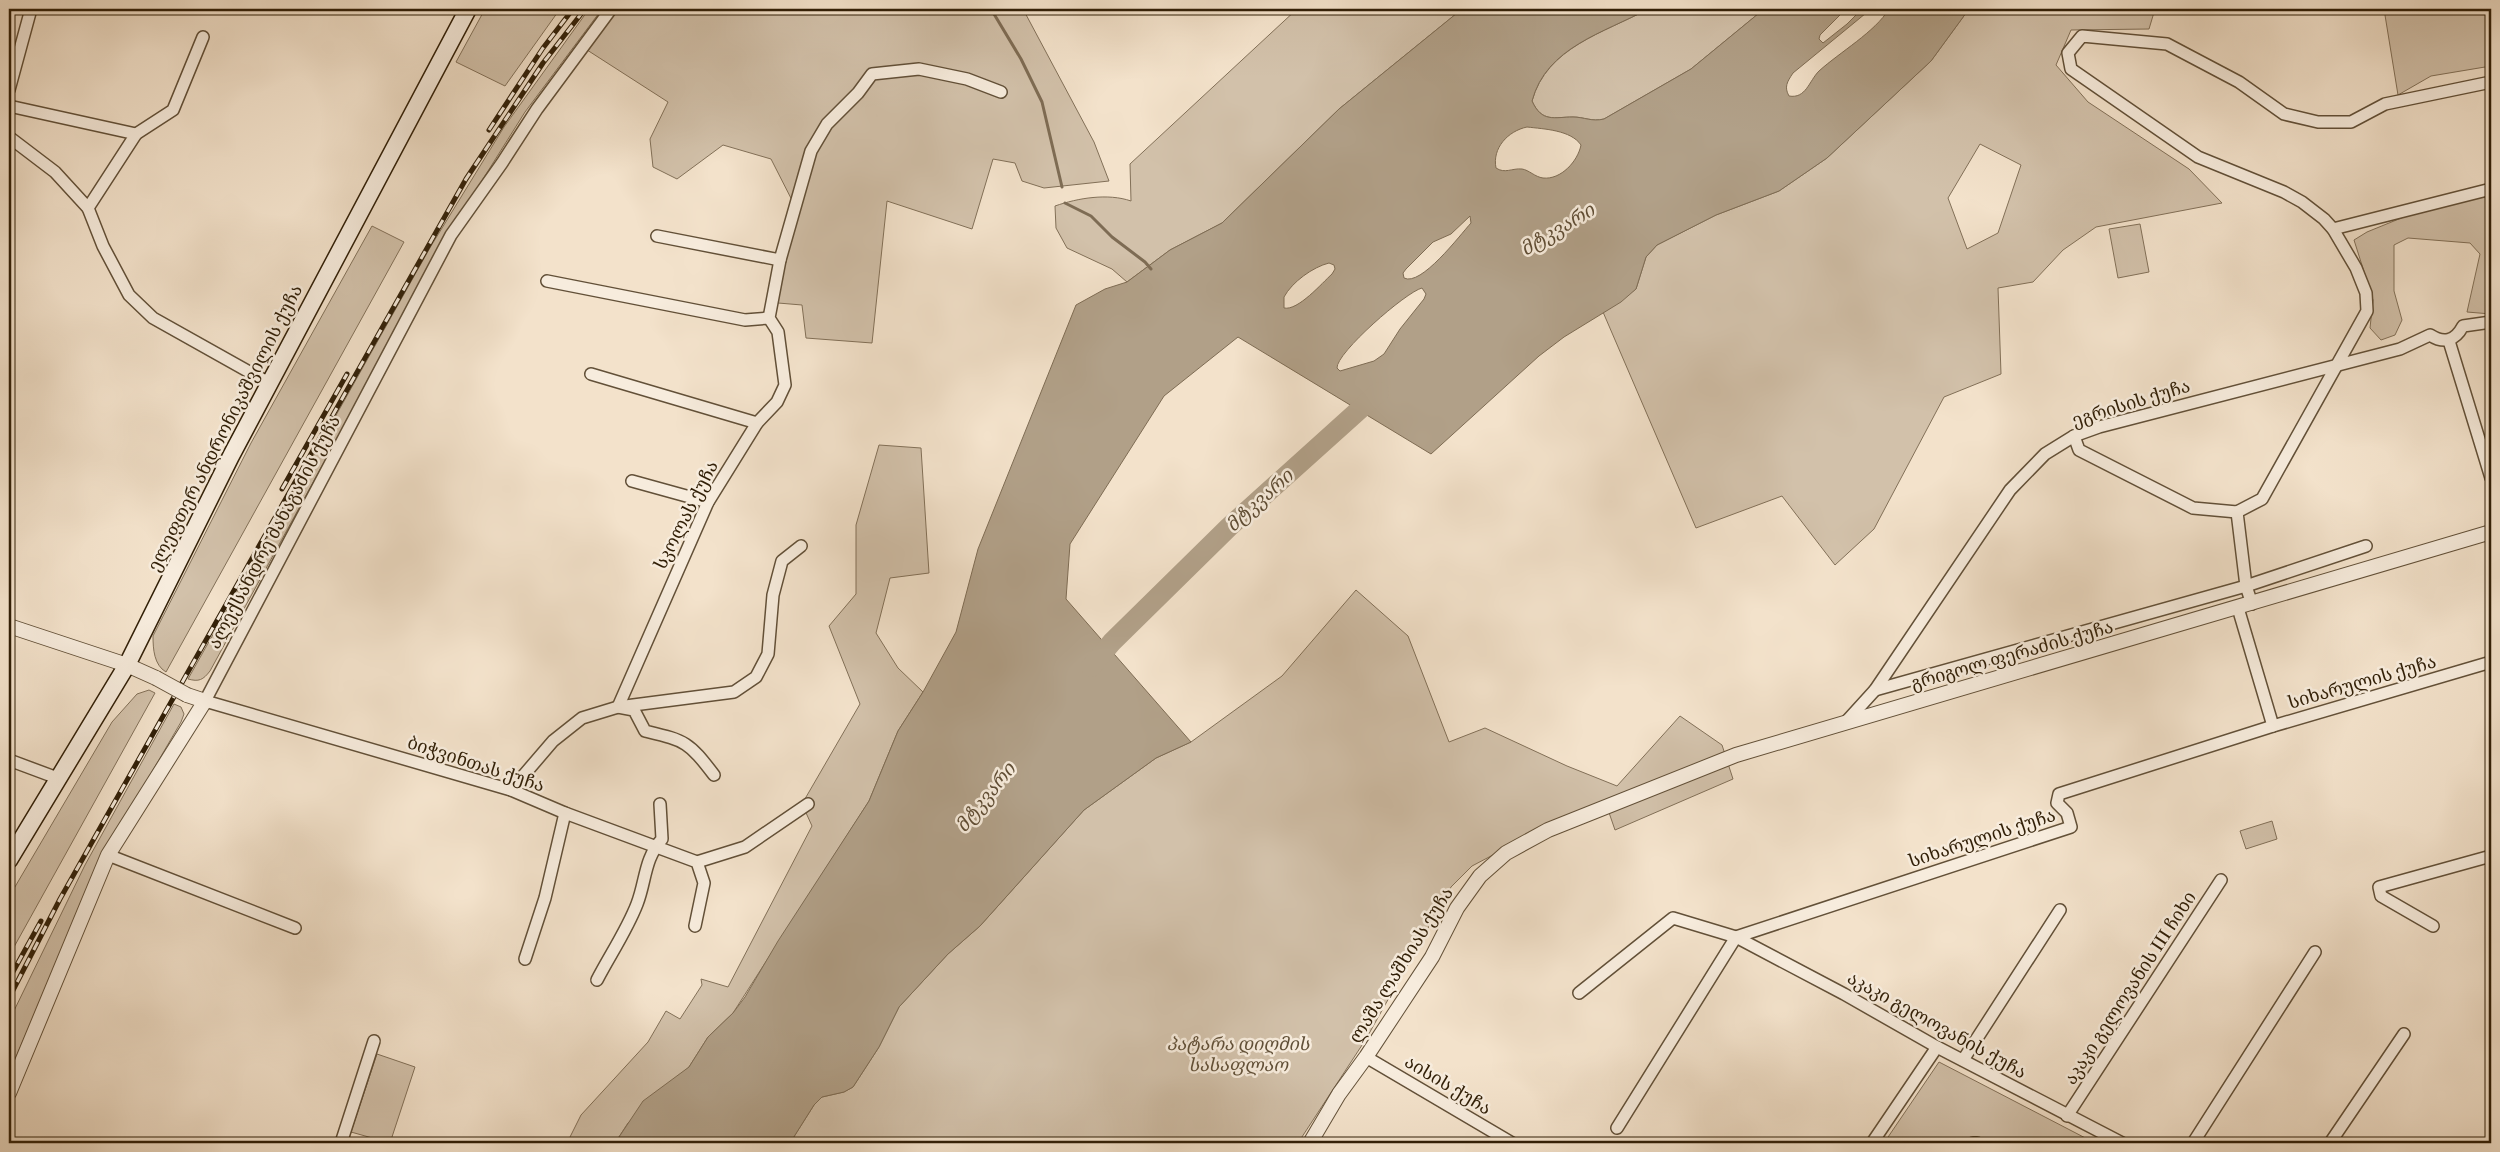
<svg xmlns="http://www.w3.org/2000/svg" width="2500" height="1152" font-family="'IM FELL French Canon','Noto Serif Georgian',serif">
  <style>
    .green { fill: #d2c1aa; stroke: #827058; fill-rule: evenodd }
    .water { fill: #b1a088; stroke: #7e6c54; fill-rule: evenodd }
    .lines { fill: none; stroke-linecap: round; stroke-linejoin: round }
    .stream { stroke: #7e6c54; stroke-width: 3 }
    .river { stroke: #b1a088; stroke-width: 20 }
    .minor-casing { stroke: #625038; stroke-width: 14 }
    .tertiary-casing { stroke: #625038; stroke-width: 16 }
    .secondary-casing { stroke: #311f07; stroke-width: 19 }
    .minor { stroke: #f7ecdd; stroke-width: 11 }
    .tertiary { stroke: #f7ecdd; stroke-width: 14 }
    .secondary { stroke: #f7ecdd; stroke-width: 16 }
    .rail-casing { stroke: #311f07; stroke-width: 5 }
    .rail { stroke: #f7ecdd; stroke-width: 3; stroke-dasharray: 9; stroke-linecap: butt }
    .tertiary-bridge-casing { stroke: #625038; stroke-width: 16; stroke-linecap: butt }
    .tertiary-bridge { stroke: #f7ecdd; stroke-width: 14 }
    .labels { text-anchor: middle; stroke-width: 5; stroke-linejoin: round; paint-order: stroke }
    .street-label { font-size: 18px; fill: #311f07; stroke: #f7ecdd }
    .park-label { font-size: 18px; font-style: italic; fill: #615038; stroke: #f7ecdd }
    .water-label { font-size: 19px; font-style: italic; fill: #5e4c34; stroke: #f7ecdd }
  </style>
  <rect width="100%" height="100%" fill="#f3e2cb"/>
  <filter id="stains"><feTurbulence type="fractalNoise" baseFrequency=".004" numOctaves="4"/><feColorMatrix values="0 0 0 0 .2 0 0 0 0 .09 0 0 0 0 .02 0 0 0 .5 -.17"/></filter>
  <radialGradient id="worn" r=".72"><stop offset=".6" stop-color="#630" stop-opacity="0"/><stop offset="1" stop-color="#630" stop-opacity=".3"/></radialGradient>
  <g class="green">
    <polygon points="485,9 560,9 505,86 456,62"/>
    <path d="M589,9H602L525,112L451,230L210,671C203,680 199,682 188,679L431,246L504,127Z"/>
    <polygon points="616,9 1023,9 1094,142 1109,181 1044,188 1022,181 1015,163 993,159 972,229 887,201 872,343 806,338 802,305 778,303 783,264 798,212 771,159 723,145 677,179 653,167 650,139 668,102 584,48"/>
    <path d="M1297,9H1462L1339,109L1222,223L1170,250L1127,282L1112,269L1067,248L1056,228L1055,206C1078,198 1108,193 1131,201L1130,164Z"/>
    <path d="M1648,9H1764L1691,69L1604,119C1592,122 1584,117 1573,117C1554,117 1542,123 1532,101C1547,47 1604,33 1648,9Z"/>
    <path d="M1969,9H2155L2149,29L2071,30L2056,65L2088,102L2189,169L2222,203L2096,227L2063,250L2033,282L1998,288L2001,374L1944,397L1874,529L1835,565L1782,496L1696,528L1603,312L1636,289L1646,257L1657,245L1716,215L1779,191L1827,158L1931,61ZM1980,144L2021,165L1998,233L1967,249L1948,198Z"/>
    <polygon points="2384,9 2491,9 2491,66 2431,76 2398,95"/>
    <polygon points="2491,196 2491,314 2467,312 2480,254 2470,243 2408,238 2394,245 2394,291 2402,320 2395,335 2381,340 2370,328 2373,300 2354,240 2367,232 2438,203"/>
    <polygon points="2140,224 2149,272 2118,278 2109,229"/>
    <path d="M372,226L404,242L166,672C154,665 153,649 153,636L251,443Z"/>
    <polygon points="879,445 921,448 929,573 890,578 876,633 898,668 923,692 898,731 869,801 733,1013 708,1037 689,1067 628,1123 615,1143 567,1143 581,1115 648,1042 666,1011 680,1019 702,985 701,979 728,987 812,826 802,804 860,704 829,626 856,594 856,525"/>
    <polygon points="1356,590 1408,636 1449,742 1485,728 1567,766 1617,786 1680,716 1722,745 1733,779 1615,830 1605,801 1569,815 1472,866 1451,887 1366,1039 1298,1143 790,1143 814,1105 822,1097 844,1092 853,1087 879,1047 899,1007 948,954 980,926 1084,810 1156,758 1191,742 1282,676"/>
    <polygon points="149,690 155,693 9,956 9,897 112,722 137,694"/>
    <polygon points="174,704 181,707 184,714 181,722 104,854 9,1073 9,1021 85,865"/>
    <polygon points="2272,821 2277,839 2246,849 2240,831"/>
    <polygon points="377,1054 415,1067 390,1143 351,1132"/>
    <polygon points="1939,1062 2095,1143 1884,1143"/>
  </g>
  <path class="water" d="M1462,9H1648C1604,33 1546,47 1532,101C1542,123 1554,117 1573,117C1584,117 1592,122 1604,119L1691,69L1764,9H1846L1820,35L1819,39L1823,43L1847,24L1862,9H1871L1793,73C1787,82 1784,87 1789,96C1806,99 1809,81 1819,71C1840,52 1875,32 1889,9H1969L1931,61L1827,158L1779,191L1716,215L1657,245L1646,257L1636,289L1621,302L1564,337L1539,356L1431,454L1238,337L1164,396L1070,544L1066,599L1191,742L1156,758L1084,810L980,926L948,954L899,1007L879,1047L853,1087L844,1092L822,1097L814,1105L790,1143H615L643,1101L689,1067L708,1037L733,1013L745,997L778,941L869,801L898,731L923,692L956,632L978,549L1076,305L1105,289L1127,282L1170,250L1222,223L1339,109ZM1527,127C1544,129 1571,130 1581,145C1578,161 1561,180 1543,178C1535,177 1529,170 1522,169C1512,168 1505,174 1496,168C1492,148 1508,131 1527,127ZM1470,216L1471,223C1460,235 1421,287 1404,278L1403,273L1406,269L1433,242L1451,234ZM1329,263L1334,265L1335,269L1332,274C1322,283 1298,311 1284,308V297C1292,282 1313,267 1329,263ZM1422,288L1426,294L1424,299L1400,329L1384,354L1374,361L1340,371L1337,368C1336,353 1406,292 1422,288Z"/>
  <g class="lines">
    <g class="stream">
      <polyline points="991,9 1021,59 1042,102 1062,187"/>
      <polyline points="1065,203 1091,216 1112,237 1145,262 1151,269"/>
    </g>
    <polyline class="river" points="1091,667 1112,642 1229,527 1379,392"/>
    <g class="minor-casing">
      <g id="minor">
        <polyline points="611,9 537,109 502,163 451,235 205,701 511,790 565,813 697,862 704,883 695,926"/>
        <polyline points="9,90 31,9"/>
        <polyline points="9,106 136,134"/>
        <polyline points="9,137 55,172 88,208 103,246 129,295 153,318 269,383"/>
        <polyline points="88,208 136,134 173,110 203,37"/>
        <polyline points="2333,229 2491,189"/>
        <polyline points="657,236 780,260"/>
        <polyline points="547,281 745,320 769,318"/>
        <polyline points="2449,341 2491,478"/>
        <polyline points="591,374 757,423"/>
        <polyline points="2074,436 2079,450 2193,508 2237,512"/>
        <polyline points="632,481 708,502"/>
        <polyline points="2252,604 2246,586 2237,512 2262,499 2367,311 2366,293 2356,268 2333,229 2324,219 2302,202 2284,192 2198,157 2071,69 2068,53 2082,36 2167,44 2239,82 2284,114 2318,122 2351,122 2385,104 2491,82"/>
        <polyline points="2238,608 2273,726"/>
        <polyline points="1875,690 2246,586 2366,546"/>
        <path d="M1845,723L1875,690L2010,490L2045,454L2074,436L2099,427L2400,349L2430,335C2444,344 2455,341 2463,326L2491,322"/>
        <polyline points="9,760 60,779"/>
        <path d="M714,775C688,741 686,741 645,731L634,710L618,707L708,502L757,423L777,402L785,385L778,332L769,318L780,260L811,151L827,124L858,93L872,74L919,69L967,79L1001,92"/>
        <polyline points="511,790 553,741 582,718 618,707 734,692 756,677 768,654 773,595 782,561 801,546"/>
        <polyline points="108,855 295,928"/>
        <polyline points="697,862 745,847 808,804"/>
        <polyline points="2433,926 2381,896 2379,887 2491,856"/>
        <polyline points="525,959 545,898 565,813"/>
        <path d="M597,980C610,955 627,930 637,904C646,881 644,859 662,839L660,804"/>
        <polyline points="1579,993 1673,918 1736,937 1844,994 1937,1047 2122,1143"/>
        <polyline points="1366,1057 1512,1143"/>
        <polyline points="1963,1060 2060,910"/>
        <polyline points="2067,1116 2221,880"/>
        <polyline points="1617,1128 1736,937 2071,827 2067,813 2057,803 2059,794 2273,726 2491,662"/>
        <polyline points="341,1143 374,1041"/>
        <polyline points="1872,1143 1937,1047"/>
        <polyline points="1973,1143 1977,1143"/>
        <polyline points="2193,1143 2315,952"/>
        <polyline points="2330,1143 2404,1034"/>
      </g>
    </g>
    <g class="tertiary-casing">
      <g id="tertiary">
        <polyline points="9,626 127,665 156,678"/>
        <polyline points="9,1093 108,855 205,701 187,695"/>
        <polyline points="1310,1143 1339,1094 1366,1057 1432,957 1457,908 1480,876 1506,853 1548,830 1736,755 2491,532"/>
      </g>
    </g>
    <g class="secondary-casing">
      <polyline id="secondary" points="9,860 127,665 231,456 468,9"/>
    </g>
    <use href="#minor" class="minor"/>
    <use href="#tertiary" class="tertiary"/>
    <use href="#secondary" class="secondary"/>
    <g class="rail-casing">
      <g id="rail">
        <polyline points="489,130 543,48 573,9"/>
        <polyline points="282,489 347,374"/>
        <polyline points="9,979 41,921"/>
        <polyline points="9,998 60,899 466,179 543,63 585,9"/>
      </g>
    </g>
    <use href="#rail" class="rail"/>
    <g class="tertiary-bridge-casing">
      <polyline id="tertiary-bridge" points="156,678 187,695"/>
    </g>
    <use href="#tertiary-bridge" class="tertiary-bridge"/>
  </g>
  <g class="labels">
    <g class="street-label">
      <text transform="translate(2131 403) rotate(-17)" y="6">ეგრისის ქუჩა</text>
      <text transform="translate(225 428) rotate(-63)" y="6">ელეფთერ ანდრონიკაშვილის ქუჩა</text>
      <text transform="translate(686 515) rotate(-63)" y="6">სკოლას ქუჩა</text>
      <text transform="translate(274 532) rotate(-62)" y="6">ალექსანდრე მანაგაძის ქუჩა</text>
      <text transform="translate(2012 655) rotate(-16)" y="6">გრიგოლ ფერაძის ქუჩა</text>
      <text transform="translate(2362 682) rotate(-16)" y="6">სიხარულის ქუჩა</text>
      <text transform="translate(476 764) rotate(18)" y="6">ბიჭვინთას ქუჩა</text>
      <text transform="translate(1982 838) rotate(-18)" y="6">სიხარულის ქუჩა</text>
      <text transform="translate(1401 965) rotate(-58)" y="6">ლაშა ლაშხიას ქუჩა</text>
      <text transform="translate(2130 988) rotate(-57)" y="6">აკაკი გელოვანის III ჩიხი</text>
      <text transform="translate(1937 1025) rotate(29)" y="6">აკაკი გელოვანის ქუჩა</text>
      <text transform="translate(1448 1085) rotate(31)" y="6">აისის ქუჩა</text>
    </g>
    <g class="park-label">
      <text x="1238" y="1050">პატარა დიღმის<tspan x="1238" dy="21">სასაფლაო</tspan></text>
    </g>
    <g class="water-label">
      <text transform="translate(1557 229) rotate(-31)" y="7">მტკვარი</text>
      <text transform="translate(1259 500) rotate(-42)" y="7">მტკვარი</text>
      <text transform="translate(985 797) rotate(-51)" y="7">მტკვარი</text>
    </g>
  </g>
  <rect width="2500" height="1152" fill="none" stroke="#f3e2cb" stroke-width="30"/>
  <rect x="10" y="10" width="2480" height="1132" fill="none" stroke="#311f07" stroke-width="2.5"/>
  <rect x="15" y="15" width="2470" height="1122" fill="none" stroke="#311f07"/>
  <rect width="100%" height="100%" filter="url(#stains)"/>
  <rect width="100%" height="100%" fill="url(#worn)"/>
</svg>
